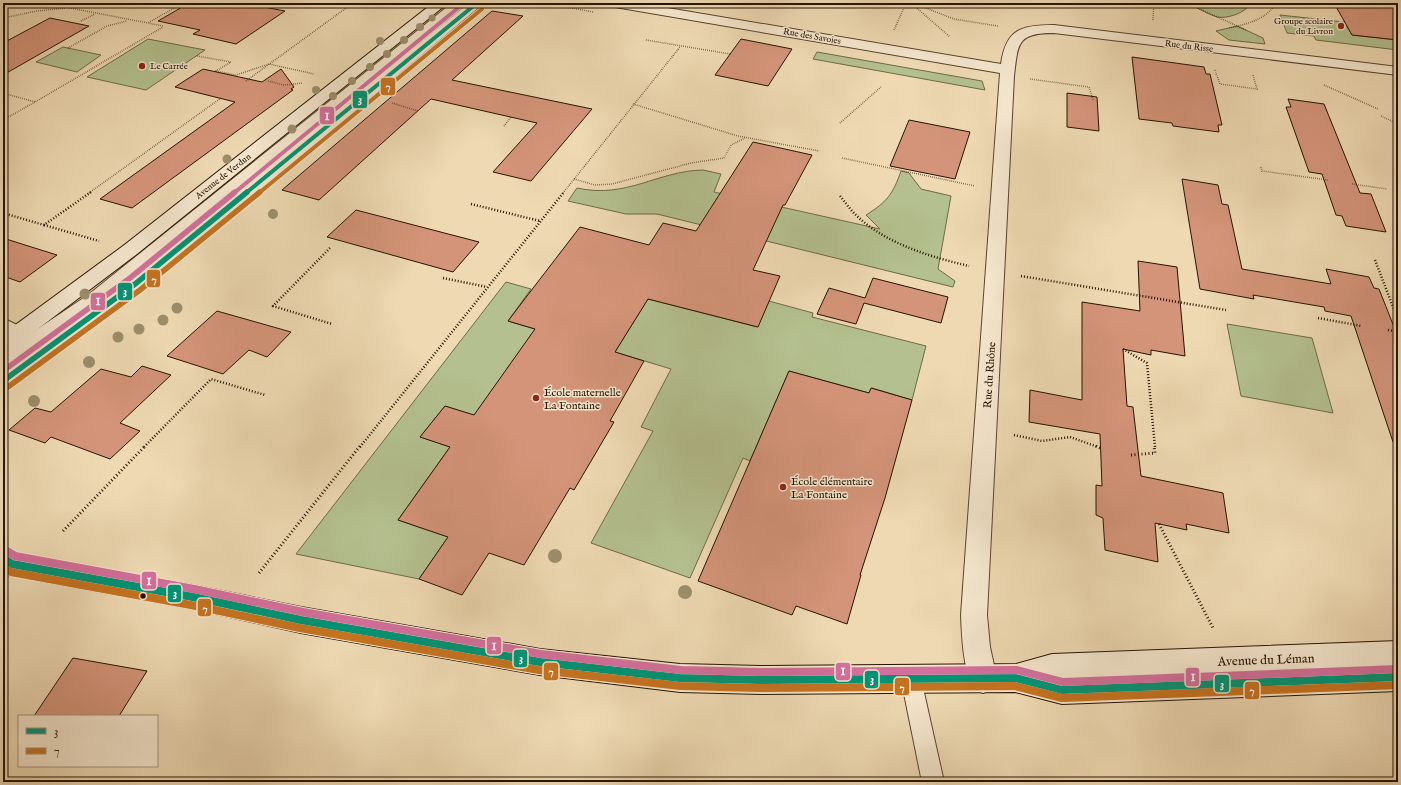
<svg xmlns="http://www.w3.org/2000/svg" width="1401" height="785" font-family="'IM FELL English',serif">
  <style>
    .green { fill: #b4c08f; stroke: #6d6a48 }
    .building { fill: #d49479; stroke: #261400 }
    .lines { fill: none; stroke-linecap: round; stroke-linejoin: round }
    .lane-casing { stroke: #58452c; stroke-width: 2 }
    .street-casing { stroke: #58452c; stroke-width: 2 }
    .secondary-casing { stroke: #261400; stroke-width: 2 }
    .path-far2 { stroke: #261400; stroke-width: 1.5; stroke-dasharray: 0.5 1.5; stroke-linecap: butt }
    .path-far1 { stroke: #261400; stroke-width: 2.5; stroke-dasharray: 1 2; stroke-linecap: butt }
    .path { stroke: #261400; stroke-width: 3; stroke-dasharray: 1 2.5; stroke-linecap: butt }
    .lane { fill: #f4e6cd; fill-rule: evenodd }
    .street { fill: #f4e6cd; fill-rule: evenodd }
    .secondary { fill: #f4e6cd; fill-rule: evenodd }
    .bus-1-far2-casing { stroke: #f4e6cd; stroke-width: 6 }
    .bus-1-far1-casing { stroke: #f4e6cd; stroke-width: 8 }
    .bus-1-casing { stroke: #f4e6cd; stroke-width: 10 }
    .bus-2-far2-casing { stroke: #f4e6cd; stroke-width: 6 }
    .bus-2-far1-casing { stroke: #f4e6cd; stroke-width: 8 }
    .bus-2-casing { stroke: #f4e6cd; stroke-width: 10 }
    .bus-3-far2-casing { stroke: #f4e6cd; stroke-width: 6 }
    .bus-3-far1-casing { stroke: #f4e6cd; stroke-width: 8 }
    .bus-3-casing { stroke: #f4e6cd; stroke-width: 10 }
    .bus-1-far2 { stroke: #009475; stroke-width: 4 }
    .bus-1-far1 { stroke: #009475; stroke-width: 5.5 }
    .bus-1 { stroke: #009475; stroke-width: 8 }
    .bus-2-far2 { stroke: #c57320; stroke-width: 4 }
    .bus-2-far1 { stroke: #c57320; stroke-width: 5.5 }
    .bus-2 { stroke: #c57320; stroke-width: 8 }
    .bus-3-far2 { stroke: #d36f9c; stroke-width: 4 }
    .bus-3-far1 { stroke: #d36f9c; stroke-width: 5.5 }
    .bus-3 { stroke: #d36f9c; stroke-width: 8 }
    .tree { fill: #9c8e6c }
    .poi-dot { fill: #8f2418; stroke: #f4e6cd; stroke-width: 1.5 }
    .bus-dot { fill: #261400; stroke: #f4e6cd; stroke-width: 1.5 }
    .labels { text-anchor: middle; stroke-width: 3; stroke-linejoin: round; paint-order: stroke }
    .far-poi-label { font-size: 9px; fill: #261400; stroke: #f4e6cd; text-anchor: end }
    .far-street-label { font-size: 9px; fill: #261400; stroke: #f4e6cd }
    .street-label { font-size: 11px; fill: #261400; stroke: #f4e6cd }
    .poi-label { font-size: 11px; fill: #261400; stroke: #f4e6cd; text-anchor: start }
    .near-street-label { font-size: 13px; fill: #261400; stroke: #f4e6cd }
    .line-badge { stroke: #f4e6cd; stroke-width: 1.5 }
    .badge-label { font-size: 11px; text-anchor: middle; font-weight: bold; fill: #fff }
  </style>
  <rect width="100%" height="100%" fill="#eed9b2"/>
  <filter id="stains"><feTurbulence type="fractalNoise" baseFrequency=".005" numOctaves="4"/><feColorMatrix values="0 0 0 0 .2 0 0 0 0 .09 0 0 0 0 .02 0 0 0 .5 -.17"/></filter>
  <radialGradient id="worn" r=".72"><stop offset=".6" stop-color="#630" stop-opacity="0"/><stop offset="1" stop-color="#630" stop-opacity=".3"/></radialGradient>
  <g class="green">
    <path d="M1187,3H1251C1246,13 1227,19 1217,17C1207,14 1196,7 1187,3Z"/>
    <polygon points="1280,15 1344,22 1352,35 1398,40 1398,50 1316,40 1314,36 1287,33"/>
    <polygon points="1237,26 1263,38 1265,44 1229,40 1216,31"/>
    <polygon points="148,39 205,50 146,90 87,77"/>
    <polygon points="63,47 101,55 77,72 36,62"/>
    <polygon points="817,52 982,81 985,90 813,59"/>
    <path d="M703,170L721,174L714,192L880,229L866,215C887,202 893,194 901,171L909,173L921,189L951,196L938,269L955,281L953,287L657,214H626L568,201L577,188C627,199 657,171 703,170Z"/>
    <polygon points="506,282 531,289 508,321 535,329 519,430 445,406 420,437 450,447 398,520 448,537 419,579 296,554"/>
    <polygon points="648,299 757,327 769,301 813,313 812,317 926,346 912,400 872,388 869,393 789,371 750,461 743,458 690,578 591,543 653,431 641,427 671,369 615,352"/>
    <polygon points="1227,324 1312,338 1333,413 1241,396"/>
  </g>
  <g class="building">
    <polygon points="189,3 243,3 285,11 236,44 193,34 200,30 158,21"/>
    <polygon points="1334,3 1398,3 1398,40 1352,35"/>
    <polygon points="492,11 523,16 452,80 592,109 531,181 493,172 537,123 431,99 319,200 282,190"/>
    <polygon points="50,18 89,26 3,75 3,43"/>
    <polygon points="741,39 792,49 768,86 715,75"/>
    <polygon points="1132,57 1204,67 1206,74 1210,74 1222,125 1218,125 1219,132 1173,126 1172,123 1139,119"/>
    <polygon points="203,69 262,82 281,69 294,87 291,89 293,90 132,208 100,199 235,102 175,87"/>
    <polygon points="1067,93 1097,97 1099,131 1067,127"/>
    <polygon points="1288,99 1324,104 1360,193 1371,194 1386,232 1346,226 1342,216 1336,215 1322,174 1309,172 1286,107 1291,107"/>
    <polygon points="909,120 970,132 955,179 890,166"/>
    <polygon points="753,142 812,155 785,205 783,205 753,270 780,276 758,327 648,299 615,352 644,361 610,421 614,422 574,490 570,488 524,565 489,553 462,595 419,579 448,537 398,520 450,447 420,437 445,406 474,415 535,329 508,321 527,296 580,227 649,245 663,223 696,231"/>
    <polygon points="1182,179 1218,185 1222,204 1228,205 1242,269 1331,284 1326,269 1369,277 1374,288 1379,289 1398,337 1398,441 1393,442 1351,316 1325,311 1324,307 1253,295 1254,299 1200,289"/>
    <polygon points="356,210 479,242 453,272 327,237"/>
    <polygon points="3,238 25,245 57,255 20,282 3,276"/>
    <polygon points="1138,261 1177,267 1185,356 1151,350 1151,355 1123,349 1127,406 1133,407 1141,476 1223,493 1229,533 1186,524 1187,530 1155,523 1158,562 1105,550 1103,518 1096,515 1096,485 1102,486 1100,434 1029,422 1030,390 1082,400 1082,302 1140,311"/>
    <polygon points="873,278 948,297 941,323 864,303 856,324 817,314 829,288 865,298"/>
    <polygon points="217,311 291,332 267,357 249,350 223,374 167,356"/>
    <polygon points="142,366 171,375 120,423 140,431 110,459 51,437 45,443 9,430 35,408 51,412 101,369 131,377"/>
    <polygon points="789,371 869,393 871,388 912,400 885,498 860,575 861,575 847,624 796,606 792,615 698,581"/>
    <polygon points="73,658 147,671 119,716 34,716"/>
  </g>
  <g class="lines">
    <g class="lane-casing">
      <g id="lane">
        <polygon points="452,3 463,3 98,301 8,364 3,366 3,352 88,295"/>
        <polygon points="911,669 918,672 921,679 944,782 922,782 901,679 904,672"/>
      </g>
    </g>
    <g class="street-casing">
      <g id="street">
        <path d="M608,3H638L1001,64C1006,29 1021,25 1054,25L1398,67V75L1054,33C1017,33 1018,43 1014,76L987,615L990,647L997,679L993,689L983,693L973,689C963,665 962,640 961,615L1000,73L615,7L610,6Z"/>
        <polygon points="3,318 25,329 28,334 25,339 18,341 3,335"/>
      </g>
    </g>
    <g class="secondary-casing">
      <g id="secondary">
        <polygon points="433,3 448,3 137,254 10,350 3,353 3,334 123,246"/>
        <polygon points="469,3 484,3 142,289 11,387 3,389 3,370 128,279"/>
        <polygon points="12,553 193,585 301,607 540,649 680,664 761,666 1016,664 1052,654 1398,641 1398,691 1062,704 1015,692 761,694 680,692 540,675 301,633 193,609 40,581 12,575 3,576 3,554"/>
      </g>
    </g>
    <g class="path-far2">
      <polyline points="44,3 148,23"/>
      <polyline points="545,3 593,12"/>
      <polyline points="911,3 950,37"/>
      <polyline points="913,3 954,19 998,26"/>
      <polyline points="1187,3 1246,30"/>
      <polyline points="3,18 37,11 66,8"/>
      <polyline points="1153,20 1154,3"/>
      <polyline points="81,21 95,14"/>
      <polyline points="163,26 148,23 183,3"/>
      <path d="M1229,28C1247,24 1266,20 1276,3"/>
      <polyline points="894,30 906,3"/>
      <polyline points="646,40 730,54"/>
      <polyline points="68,48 107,26 127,21"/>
      <polyline points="197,56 231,62 216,71 236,75 269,64 314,74"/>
      <polyline points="1215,70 1220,84 1257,89 1253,75"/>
      <polyline points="1030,79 1089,87 1093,100"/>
      <polyline points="246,81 353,3"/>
      <polyline points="268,81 284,85 303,83"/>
      <polyline points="1324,85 1378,109"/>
      <polyline points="3,93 35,102 163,27"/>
      <polyline points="392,103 418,111"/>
      <polyline points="633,104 738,136 819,151"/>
      <polyline points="1381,116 1398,124"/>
      <polyline points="3,120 35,102"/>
      <polyline points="840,123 882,86"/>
      <polyline points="504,126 511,117"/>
      <polyline points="842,158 975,186"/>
      <polyline points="1261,167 1262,171 1328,180"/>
      <polyline points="574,179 595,185 612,184 691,163 724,158 731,145 745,138"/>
      <polyline points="1352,184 1387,189"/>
      <polyline points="89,193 221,98"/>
      <polyline points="563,193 680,47"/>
    </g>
    <g class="path-far1">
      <path d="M840,196C846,203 851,211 858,217C887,244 931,257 969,266"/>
      <polyline points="471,204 540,221"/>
      <polyline points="3,213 44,225 91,192"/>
      <polyline points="44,225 99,241"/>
      <polyline points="330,248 273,306 332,324"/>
      <polyline points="1375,260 1398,320"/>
      <polyline points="1021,276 1226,310"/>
      <polyline points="443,278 487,287"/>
      <polyline points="1318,318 1362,326"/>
      <polyline points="1388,330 1398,332"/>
      <polyline points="1123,349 1147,363 1155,447"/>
      <polyline points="1014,435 1042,441 1070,437 1098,447"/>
      <polyline points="144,447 211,379 265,395"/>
      <polyline points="360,447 564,192"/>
    </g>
    <g class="path">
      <polyline points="1096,446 1100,448"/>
      <polyline points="1131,455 1155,453 1154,446"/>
      <polyline points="1159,524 1213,628"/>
      <polyline points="63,531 145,446"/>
      <polyline points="259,573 360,446"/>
    </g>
    <use href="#lane" class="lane"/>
    <use href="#street" class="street"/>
    <use href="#secondary" class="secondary"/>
    <g class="bus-1-far2-casing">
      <polyline id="bus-1-far2" points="246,193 477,3"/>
    </g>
    <g class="bus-1-far1-casing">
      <polyline id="bus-1-far1" points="3,381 135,284 247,192"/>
    </g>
    <g class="bus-1-casing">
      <polyline id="bus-1" points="3,558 12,564 193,597 301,620 540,662 680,678 761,680 1016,678 1062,690 1398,677"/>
    </g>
    <g class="bus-2-far2-casing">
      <polyline id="bus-2-far2" points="259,193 482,9"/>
    </g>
    <g class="bus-2-far1-casing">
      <polyline id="bus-2-far1" points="8,387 140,290 260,192"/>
    </g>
    <g class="bus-2-casing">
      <polyline id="bus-2" points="3,568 11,572 191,605 300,628 539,670 680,686 761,688 1015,686 1062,698 1398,685"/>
    </g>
    <g class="bus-3-far2-casing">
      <polyline id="bus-3-far2" points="234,193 464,3"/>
    </g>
    <g class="bus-3-far1-casing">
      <polyline id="bus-3-far1" points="3,371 130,278 235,192"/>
    </g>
    <g class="bus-3-casing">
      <polyline id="bus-3" points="7,551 15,556 194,589 303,612 541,654 681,670 761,672 1017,670 1063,682 1398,669"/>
    </g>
    <use href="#bus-1-far2" class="bus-1-far2"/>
    <use href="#bus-1-far1" class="bus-1-far1"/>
    <use href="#bus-1" class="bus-1"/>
    <use href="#bus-2-far2" class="bus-2-far2"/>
    <use href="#bus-2-far1" class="bus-2-far1"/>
    <use href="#bus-2" class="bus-2"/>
    <use href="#bus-3-far2" class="bus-3-far2"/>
    <use href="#bus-3-far1" class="bus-3-far1"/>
    <use href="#bus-3" class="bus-3"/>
  </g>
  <g class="tree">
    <circle cx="432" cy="18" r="3.5"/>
    <circle cx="420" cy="27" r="4"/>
    <circle cx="404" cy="40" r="4"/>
    <circle cx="380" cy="41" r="4"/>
    <circle cx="387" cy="54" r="4"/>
    <circle cx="370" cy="67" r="4"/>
    <circle cx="352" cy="81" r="4"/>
    <circle cx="316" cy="90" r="4"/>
    <circle cx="333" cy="96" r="4"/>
    <circle cx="292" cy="129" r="4.5"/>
    <circle cx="227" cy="159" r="4.5"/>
    <circle cx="273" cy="214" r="5"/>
    <circle cx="85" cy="294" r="5.5"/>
    <circle cx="177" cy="308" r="5.5"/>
    <circle cx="163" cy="320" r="5.5"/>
    <circle cx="139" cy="329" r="5.5"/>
    <circle cx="118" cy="337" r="5.5"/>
    <circle cx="89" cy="362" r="6"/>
    <circle cx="34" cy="401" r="6"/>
    <circle cx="555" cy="556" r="7"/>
    <circle cx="685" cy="592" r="7"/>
  </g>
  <g class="poi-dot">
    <circle cx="1341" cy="26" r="4"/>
    <circle cx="142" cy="66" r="4"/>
    <circle cx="536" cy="398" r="4"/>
    <circle cx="783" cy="487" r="4"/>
  </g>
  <circle class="bus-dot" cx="143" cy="596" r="3.5"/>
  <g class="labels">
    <g class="far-poi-label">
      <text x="1333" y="24">Groupe scolaire<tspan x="1333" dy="10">du Livron</tspan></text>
      <text x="150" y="69" text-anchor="start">Le Carrée</text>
    </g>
    <g class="far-street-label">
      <text transform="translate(812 36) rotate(10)" y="3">Rue des Savoies</text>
      <text transform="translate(1189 46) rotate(7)" y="3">Rue du Risse</text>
      <text transform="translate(223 176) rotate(-38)" y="3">Avenue de Verdun</text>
    </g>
    <g class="street-label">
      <text transform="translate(989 375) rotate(-86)" y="4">Rue du Rhône</text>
    </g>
    <g class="poi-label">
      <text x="544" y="396">École maternelle<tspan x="544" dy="13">La Fontaine</tspan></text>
      <text x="791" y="485">École élémentaire<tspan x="791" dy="13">La Fontaine</tspan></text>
    </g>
    <g class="near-street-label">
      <text transform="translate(1266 659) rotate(-2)" y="5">Avenue du Léman</text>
    </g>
  </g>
  <g class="line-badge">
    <rect x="380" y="77" width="16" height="19" rx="4" fill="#c57320"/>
    <rect x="352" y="90" width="16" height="19" rx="4" fill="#009475"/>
    <rect x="319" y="106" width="16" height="19" rx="4" fill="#d36f9c"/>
    <rect x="146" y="269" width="15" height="19" rx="4" fill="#c57320"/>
    <rect x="117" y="282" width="16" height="19" rx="4" fill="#009475"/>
    <rect x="90" y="292" width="16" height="19" rx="4" fill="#d36f9c"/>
    <rect x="141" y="571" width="16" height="19" rx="4" fill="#d36f9c"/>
    <rect x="167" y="584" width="15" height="19" rx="4" fill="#009475"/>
    <rect x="197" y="598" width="15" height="19" rx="4" fill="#c57320"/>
    <rect x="486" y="636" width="16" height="19" rx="4" fill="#d36f9c"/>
    <rect x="513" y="649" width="15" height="19" rx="4" fill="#009475"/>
    <rect x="543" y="662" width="16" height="19" rx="4" fill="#c57320"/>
    <rect x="835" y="662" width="16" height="19" rx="4" fill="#d36f9c"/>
    <rect x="1185" y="667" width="15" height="20" rx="4" fill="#d36f9c"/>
    <rect x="864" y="670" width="15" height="19" rx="4" fill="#009475"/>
    <rect x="1214" y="674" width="16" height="19" rx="4" fill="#009475"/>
    <rect x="894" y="677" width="16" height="19" rx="4" fill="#c57320"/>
    <rect x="1244" y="681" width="16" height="19" rx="4" fill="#c57320"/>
  </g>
  <g class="badge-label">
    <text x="388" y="90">7</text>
    <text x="360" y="103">3</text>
    <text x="327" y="120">I</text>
    <text x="154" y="283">7</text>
    <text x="125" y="295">3</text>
    <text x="98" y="305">I</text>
    <text x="149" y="585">I</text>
    <text x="175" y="597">3</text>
    <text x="205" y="612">7</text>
    <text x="494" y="650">I</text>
    <text x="521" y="662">3</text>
    <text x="551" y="675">7</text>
    <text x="843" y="675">I</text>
    <text x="1193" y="681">I</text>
    <text x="872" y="683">3</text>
    <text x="1222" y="688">3</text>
    <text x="902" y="691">7</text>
    <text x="1252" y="694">7</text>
  </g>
  <rect width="1401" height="785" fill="none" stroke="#eed9b2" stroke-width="16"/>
  <rect x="4" y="4" width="1393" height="777" fill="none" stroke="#261400" stroke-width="2"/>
  <rect x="8" y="8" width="1385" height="769" fill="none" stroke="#261400"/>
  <rect x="18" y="715" width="140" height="52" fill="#f4e6cd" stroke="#a2927b"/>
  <rect x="26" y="728" width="20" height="6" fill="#009475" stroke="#a2927b"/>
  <text x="54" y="735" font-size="12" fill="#261400">3</text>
  <rect x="26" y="748" width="20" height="6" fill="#c57320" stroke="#a2927b"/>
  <text x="54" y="755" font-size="12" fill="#261400">7</text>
  <rect width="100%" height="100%" filter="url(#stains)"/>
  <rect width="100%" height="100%" fill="url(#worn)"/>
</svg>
